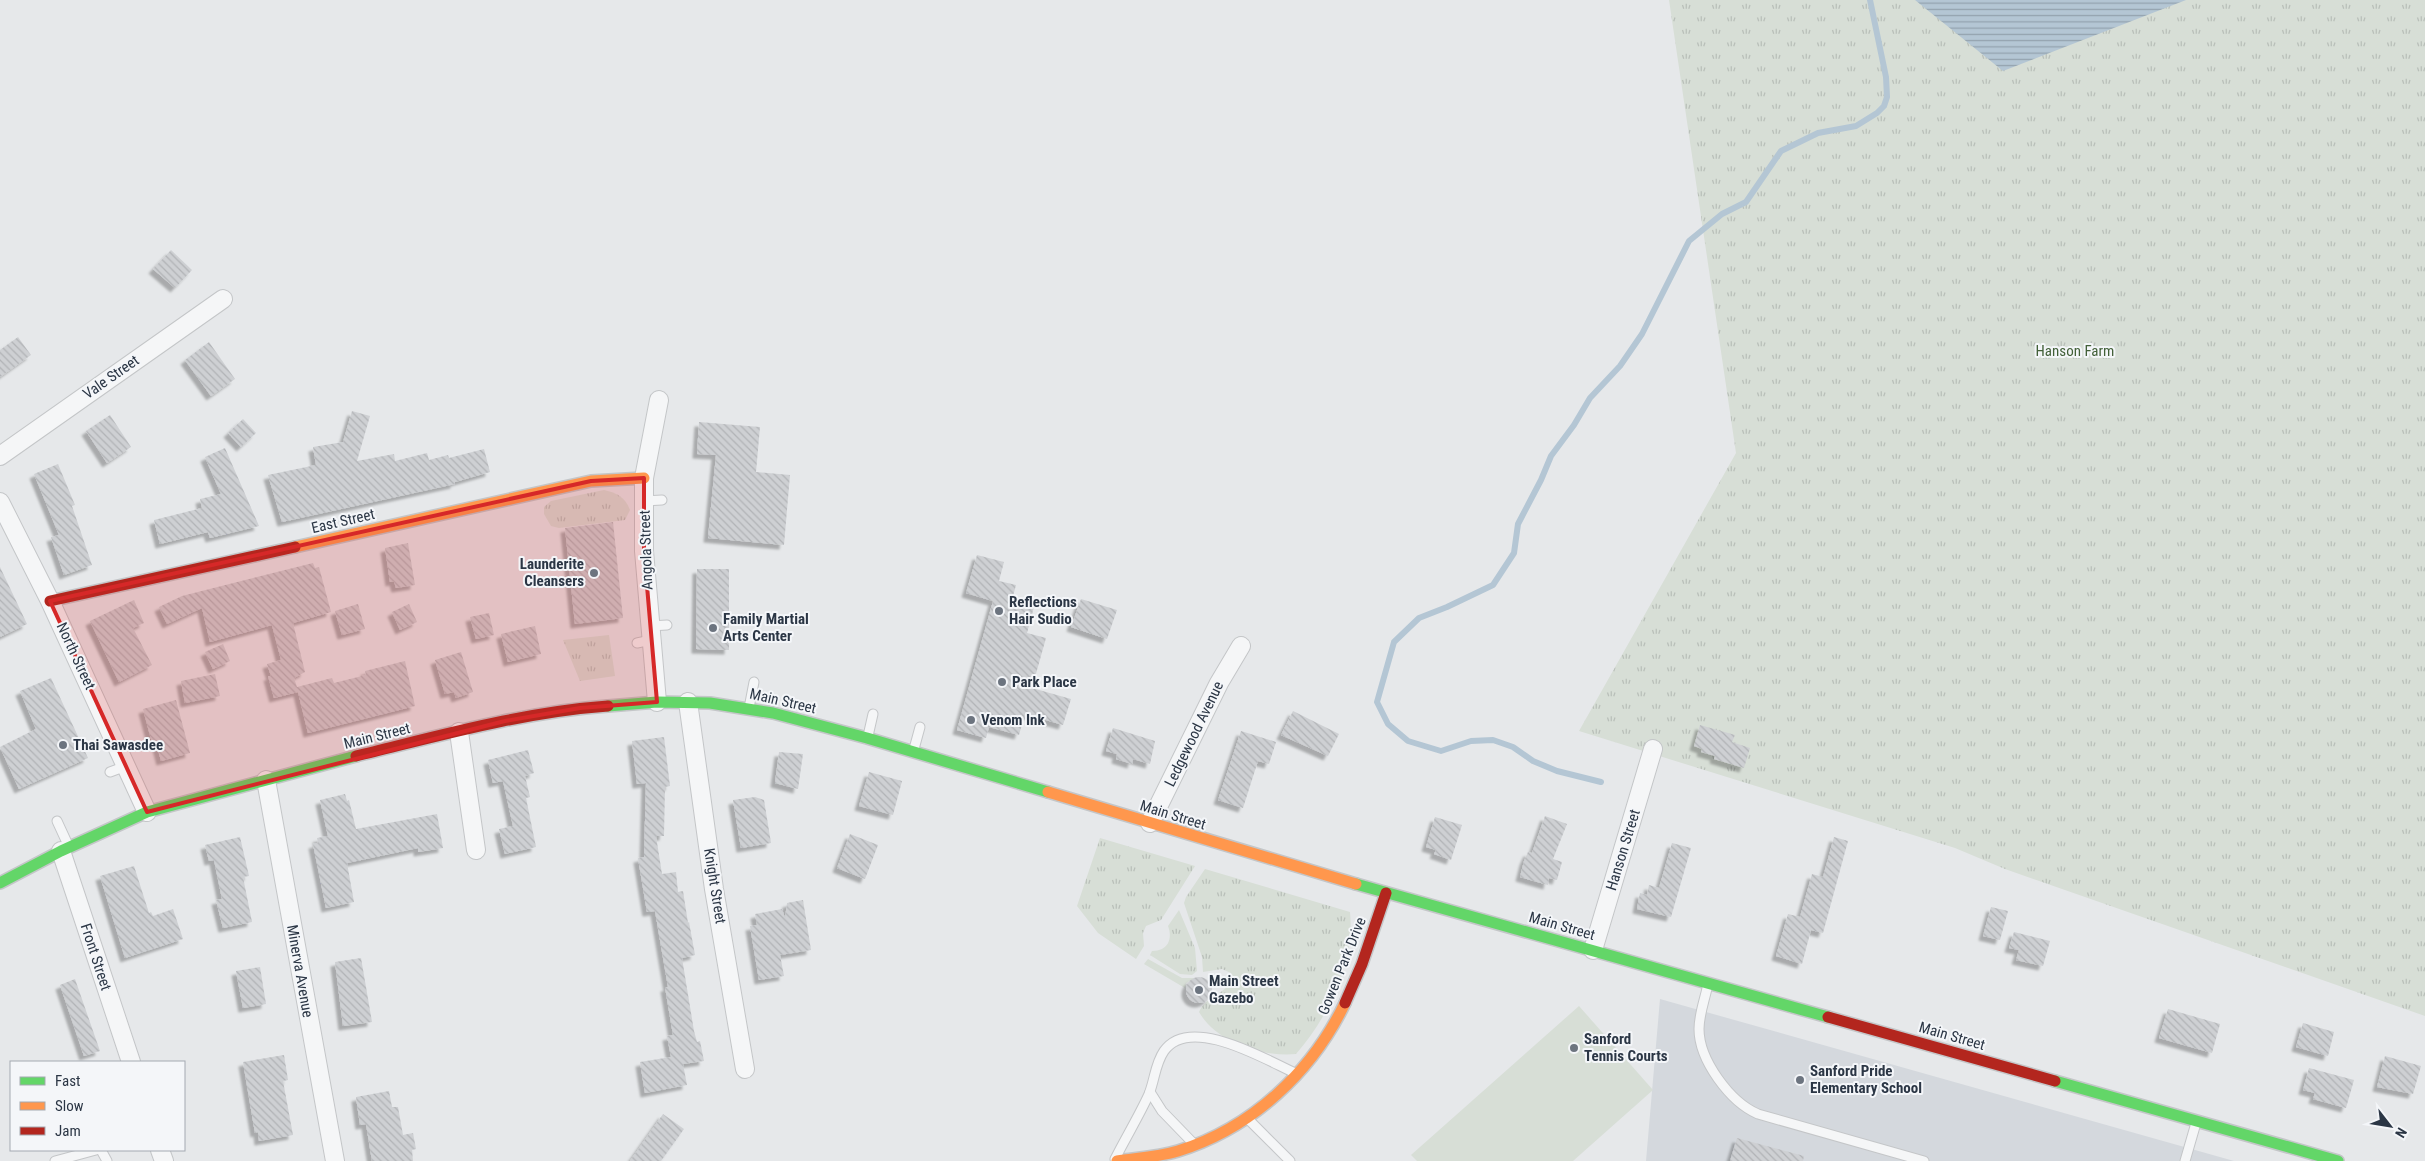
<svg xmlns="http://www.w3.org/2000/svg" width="2425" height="1161" font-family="'Roboto Condensed',sans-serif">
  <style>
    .built { fill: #d4d8dd }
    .grass { fill: url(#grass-tufts) }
    .garden { fill: #d7ded6 }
    .water { fill: url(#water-rules) }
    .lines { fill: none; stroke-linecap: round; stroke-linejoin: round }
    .stream { stroke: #b4c6d4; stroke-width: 6 }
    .building { fill: url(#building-back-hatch); filter: url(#shadow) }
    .lane-casing { stroke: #c4c6c8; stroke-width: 11 }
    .street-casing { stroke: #c4c6c8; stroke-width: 20 }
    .fast-casing { stroke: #c4c6c8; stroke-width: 14 }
    .slow-casing { stroke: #c4c6c8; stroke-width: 14 }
    .jam-casing { stroke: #c4c6c8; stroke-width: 14 }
    .lane { stroke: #f5f6f7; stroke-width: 9 }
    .street { stroke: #f5f6f7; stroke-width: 18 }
    .fast { stroke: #63d668; stroke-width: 11 }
    .slow { stroke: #ff974d; stroke-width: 11 }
    .jam { stroke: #b3261e; stroke-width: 11 }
    .marked { fill: #d62828; fill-opacity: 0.2; stroke: #d62828; stroke-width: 4; stroke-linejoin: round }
    .poi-dot { fill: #6c747f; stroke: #f4f6f9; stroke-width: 2 }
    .labels { text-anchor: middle; stroke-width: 4; stroke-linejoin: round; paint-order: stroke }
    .park-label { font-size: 15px; fill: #426038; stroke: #f4f6f9 }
    .street-label { font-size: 15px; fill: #2b3645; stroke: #f4f6f9 }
    .poi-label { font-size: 15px; font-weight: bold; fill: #2b3645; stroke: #f4f6f9; text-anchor: start }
  </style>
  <defs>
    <pattern id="grass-tufts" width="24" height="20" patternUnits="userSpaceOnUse" patternTransform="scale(1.25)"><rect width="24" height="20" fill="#d7ded6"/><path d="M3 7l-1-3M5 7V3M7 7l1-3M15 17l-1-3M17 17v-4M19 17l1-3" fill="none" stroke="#b9bfb9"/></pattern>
    <pattern id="water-rules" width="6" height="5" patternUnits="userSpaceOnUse" patternTransform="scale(1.25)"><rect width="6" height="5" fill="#b4c6d4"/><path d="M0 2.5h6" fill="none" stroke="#93a2ae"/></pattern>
    <pattern id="building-back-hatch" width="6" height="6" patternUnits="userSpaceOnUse" patternTransform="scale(1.25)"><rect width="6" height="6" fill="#ced0d3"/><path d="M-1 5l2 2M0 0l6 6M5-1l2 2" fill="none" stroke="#b1b3b6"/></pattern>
    <filter id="shadow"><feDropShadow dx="-4.5" dy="4.5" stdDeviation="1" flood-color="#0004"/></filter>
  </defs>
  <rect width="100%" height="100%" fill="#e6e8ea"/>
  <polygon class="built" points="1660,999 2234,1161 1646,1161"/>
  <g class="grass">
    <polygon points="1669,0 2425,0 2425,1016 2005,869 1955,848 1579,731 1736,453"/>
    <path d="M604,490C617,493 625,497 630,510L625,520L559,528L551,526L544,514V507L551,501Z"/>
    <polygon points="609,635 615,676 580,681 563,640"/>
    <polygon points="1100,838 1195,866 1161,920 1146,926 1143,933 1144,946 1136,959 1098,933 1077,906"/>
    <path d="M1205,869L1350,912C1355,962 1329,1016 1296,1054C1262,1057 1217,1043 1199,1012C1206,996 1223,995 1232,981L1231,973L1222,969L1203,972L1202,957L1184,903L1186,897Z"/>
    <path d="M1179,910L1195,948L1197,971L1192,975L1180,974L1150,955L1152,951C1168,951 1173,939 1168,926Z"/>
  </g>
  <g class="garden">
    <polygon points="1148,959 1182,978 1195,978 1186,983 1185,988 1144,964"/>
    <polygon points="1579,1006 1653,1090 1573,1161 1417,1161 1411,1155"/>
  </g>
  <polygon class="water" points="1915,0 2186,0 2003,71"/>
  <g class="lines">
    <polyline class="stream" points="1601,782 1557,771 1533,761 1513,747 1493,740 1471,741 1441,751 1408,741 1388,724 1377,702 1394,642 1419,618 1447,607 1493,585 1514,553 1518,524 1541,480 1551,456 1574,425 1590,398 1620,366 1642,334 1689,241 1722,214 1746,202 1781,151 1818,133 1856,126 1877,113 1884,106 1887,97 1886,77 1870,0"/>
  </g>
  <g class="building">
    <polygon points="171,250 192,270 175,288 153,269"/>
    <polygon points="18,337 31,355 0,377 0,350"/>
    <polygon points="209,342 235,379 211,396 185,360"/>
    <polygon points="352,411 370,416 357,461 394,454 395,461 427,453 429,460 448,455 449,458 484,449 490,472 455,482 455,484 282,522 268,475 316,465 313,447 343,442"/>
    <polygon points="110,415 131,447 107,463 86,431"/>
    <polygon points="243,419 256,433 241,447 228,433"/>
    <polygon points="699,422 760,427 756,472 790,475 784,545 708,538 716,455 697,454"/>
    <polygon points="225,448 259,526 210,538 208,532 160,544 154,520 202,508 200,499 221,494 205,457"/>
    <polygon points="58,464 75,505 72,506 92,565 64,575 51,537 59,535 34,474"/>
    <polygon points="613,522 623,618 575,624 565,528"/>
    <polygon points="408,543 415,585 396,588 394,581 390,582 385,548"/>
    <polygon points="977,555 1004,562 999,581 1016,585 1012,600 1034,607 1027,633 1046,638 1032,688 1071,699 1063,725 1025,714 1019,735 989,727 986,738 957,730 993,601 966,593"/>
    <polygon points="313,563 315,568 319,567 331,612 293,623 305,672 294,678 297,687 332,678 334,683 366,675 365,671 405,661 415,706 308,733 298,692 274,698 268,676 271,676 267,664 281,660 272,625 210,642 202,608 167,624 159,607 182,596"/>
    <polygon points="0,567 27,624 0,637"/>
    <polygon points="697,569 729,569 729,650 696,649"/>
    <polygon points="1081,599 1117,610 1107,639 1071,627"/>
    <polygon points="134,600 144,623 133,628 152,665 119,682 90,621"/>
    <polygon points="358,604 365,629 342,635 335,611"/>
    <polygon points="409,604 417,622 400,630 392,612"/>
    <polygon points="489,613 494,635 476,639 470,617"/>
    <polygon points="535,626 541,654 508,662 501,634"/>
    <polygon points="223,644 230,661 213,669 205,652"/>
    <polygon points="461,652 473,692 456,698 454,692 445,694 435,660"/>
    <polygon points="215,674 220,696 185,703 181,681"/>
    <polygon points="51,678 88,758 19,789 0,747 36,729 20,691"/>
    <polygon points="176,700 190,753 161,761 156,742 152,743 143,709"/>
    <polygon points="1293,711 1339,734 1328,756 1281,735"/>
    <polygon points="1700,725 1735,735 1732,742 1750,748 1744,768 1714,759 1715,756 1701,752 1702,749 1694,746"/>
    <polygon points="1113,728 1155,741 1150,764 1133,759 1132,764 1116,759 1117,754 1106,751"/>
    <polygon points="1241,731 1276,742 1269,764 1258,761 1243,808 1218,800"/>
    <polygon points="664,737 670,786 665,787 664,836 656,836 662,874 676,872 678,892 683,891 688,923 689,922 695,955 682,958 694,1031 697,1042 700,1041 704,1061 683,1064 687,1085 645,1093 640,1062 671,1057 667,1036 673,1035 665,987 668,987 655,911 647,912 638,858 644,857 646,783 637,784 632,741"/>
    <polygon points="528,750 534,773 525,776 530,797 526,798 536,847 505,854 499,829 513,826 503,781 493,783 488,760"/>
    <polygon points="779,752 803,754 798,789 775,783"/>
    <polygon points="869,772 902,781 893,815 859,806"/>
    <polygon points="345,794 347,801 349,800 356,829 437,814 443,848 418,852 418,848 347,863 354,902 326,908 313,844 318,843 317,838 328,836 320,800"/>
    <polygon points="755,797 764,800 771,843 741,848 733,800"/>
    <polygon points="1545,816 1567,824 1553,859 1562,862 1557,880 1549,878 1548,885 1520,877 1524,861 1528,852 1532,853"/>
    <polygon points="1435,817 1462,825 1451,860 1434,854 1436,850 1426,847"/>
    <polygon points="850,834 878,845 865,879 837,868"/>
    <polygon points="240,837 249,876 243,877 252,922 223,928 216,900 222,899 214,860 209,861 205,845"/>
    <polygon points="1834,837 1848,841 1823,933 1811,930 1802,964 1776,956 1788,914 1800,917 1812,874 1823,877"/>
    <polygon points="1672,843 1691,848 1671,917 1637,909 1640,893 1647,895 1649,885 1659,888"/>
    <polygon points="134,866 149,913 151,912 153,916 173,909 183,939 125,958 100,876"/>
    <polygon points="803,900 811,950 780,955 784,976 759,980 750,926 757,925 755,914 782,909 785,918 787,903"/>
    <polygon points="1991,907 2008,911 2000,940 1983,936"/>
    <polygon points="2014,932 2050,941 2043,966 2016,960 2019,950 2009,948"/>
    <polygon points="361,958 372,1022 343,1026 335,962"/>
    <polygon points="260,967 266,1004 243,1008 236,971"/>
    <circle cx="1199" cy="990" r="13"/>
    <polygon points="75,979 100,1051 84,1056 60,985"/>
    <polygon points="2168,1009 2220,1024 2212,1053 2159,1038"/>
    <polygon points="2303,1023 2334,1032 2328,1056 2296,1047"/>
    <polygon points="284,1055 288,1080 283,1081 293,1135 259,1141 258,1132 255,1133 243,1062"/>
    <polygon points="2385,1056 2421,1066 2413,1094 2377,1087"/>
    <polygon points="2309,1068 2354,1080 2346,1108 2313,1099 2315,1093 2303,1090"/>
    <polygon points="389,1091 392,1107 398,1107 403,1135 413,1133 416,1149 412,1150 413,1161 372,1161 366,1124 360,1125 356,1097"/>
    <polygon points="663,1114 684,1129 661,1161 630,1161"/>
    <polygon points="1737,1138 1804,1156 1803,1161 1730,1161"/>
  </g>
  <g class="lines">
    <g class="lane-casing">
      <g id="lane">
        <polyline points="644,501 662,500"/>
        <polyline points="650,626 667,625"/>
        <polyline points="637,643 651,640"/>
        <polyline points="749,708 754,682"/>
        <polyline points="868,736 873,714"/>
        <polyline points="914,749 920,727"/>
        <polyline points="110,772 126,766"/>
        <polyline points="57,821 69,847"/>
        <path d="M1708,984C1705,999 1699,1014 1699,1029C1699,1060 1730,1102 1758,1114L1924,1161"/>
        <polyline points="1150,1092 1162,1111 1193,1143"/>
        <polyline points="1248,1119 1290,1161"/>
        <polyline points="101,1150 107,1161"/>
        <path d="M1115,1159C1126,1137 1139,1116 1149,1094C1155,1079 1155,1064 1164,1051C1190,1014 1266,1060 1295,1073"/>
        <polyline points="55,1161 96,1150"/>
        <polyline points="2185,1161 2196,1123"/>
      </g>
    </g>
    <g class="street-casing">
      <g id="street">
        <polyline points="0,456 223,299"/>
        <polyline points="0,502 50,601 147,812"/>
        <polyline points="657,702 644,551 644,478 659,400"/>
        <polyline points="688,702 714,889 745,1069"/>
        <polyline points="459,732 476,850"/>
        <polyline points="266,780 335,1161"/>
        <polyline points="1150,823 1219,683 1241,646"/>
        <polyline points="61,851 131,1062"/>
        <polyline points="1593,950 1653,749"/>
        <polyline points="160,1150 164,1161"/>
      </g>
    </g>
    <g class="fast-casing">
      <g id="fast">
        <polyline points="608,706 657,702 710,703 773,713 867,738 1048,792"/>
        <polyline points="0,883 61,851 147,812 356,756"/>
        <polyline points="1356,884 1828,1017"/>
        <polyline points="2055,1081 2338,1161"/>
      </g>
    </g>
    <g class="slow-casing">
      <g id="slow">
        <polyline points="295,547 591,481 644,478"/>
        <polyline points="1048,792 1356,884"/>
        <path d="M1117,1161C1137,1158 1158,1157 1178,1151C1252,1128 1312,1072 1345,1003"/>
      </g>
    </g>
    <g class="jam-casing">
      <g id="jam">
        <polyline points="50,601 295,547"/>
        <path d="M356,756C439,736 523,712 608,706"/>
        <polyline points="1345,1003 1362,964 1386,893"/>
        <polyline points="1828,1017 2055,1081"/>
      </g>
    </g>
    <use href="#lane" class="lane"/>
    <use href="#street" class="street"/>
    <use href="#fast" class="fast"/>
    <use href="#slow" class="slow"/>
    <use href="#jam" class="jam"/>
  </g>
  <path class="marked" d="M644,478V551L657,702L580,708L505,721L147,812L50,601L591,481Z"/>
  <g class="poi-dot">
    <circle cx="594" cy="573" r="5"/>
    <circle cx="999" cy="611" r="5"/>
    <circle cx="713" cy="628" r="5"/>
    <circle cx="1002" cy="682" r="5"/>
    <circle cx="971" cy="720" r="5"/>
    <circle cx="63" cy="745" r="5"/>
    <circle cx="1199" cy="990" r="5"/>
    <circle cx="1574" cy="1048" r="5"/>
    <circle cx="1800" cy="1080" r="5"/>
  </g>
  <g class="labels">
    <g class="park-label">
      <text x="2075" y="356">Hanson Farm</text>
    </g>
    <g class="street-label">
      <text transform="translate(111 377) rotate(-35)" y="5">Vale Street</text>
      <text transform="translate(343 521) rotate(-13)" y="5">East Street</text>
      <text transform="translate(646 550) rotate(-92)" y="5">Angola Street</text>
      <text transform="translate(76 656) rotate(65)" y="5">North Street</text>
      <text transform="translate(783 701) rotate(13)" y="5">Main Street</text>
      <text transform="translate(1194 734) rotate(-64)" y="5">Ledgewood Avenue</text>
      <text transform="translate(377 736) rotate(-14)" y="5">Main Street</text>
      <text transform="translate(1173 815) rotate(17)" y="5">Main Street</text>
      <text transform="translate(1623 850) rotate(-73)" y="5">Hanson Street</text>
      <text transform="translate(715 886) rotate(81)" y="5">Knight Street</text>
      <text transform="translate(1562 926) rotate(16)" y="5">Main Street</text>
      <text transform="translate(96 957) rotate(72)" y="5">Front Street</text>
      <text transform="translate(1342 966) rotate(-68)" y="5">Gowen Park Drive</text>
      <text transform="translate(300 971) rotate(80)" y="5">Minerva Avenue</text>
      <text transform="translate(1952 1036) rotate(16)" y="5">Main Street</text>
    </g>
    <g class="poi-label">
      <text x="584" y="569" text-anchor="end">Launderite<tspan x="584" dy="17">Cleansers</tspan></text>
      <text x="1009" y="607">Reflections<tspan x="1009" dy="17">Hair Sudio</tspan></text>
      <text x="723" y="624">Family Martial<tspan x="723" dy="17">Arts Center</tspan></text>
      <text x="1012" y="687">Park Place</text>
      <text x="981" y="725">Venom Ink</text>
      <text x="73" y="750">Thai Sawasdee</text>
      <text x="1209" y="986">Main Street<tspan x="1209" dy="17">Gazebo</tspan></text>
      <text x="1584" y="1044">Sanford<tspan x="1584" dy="17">Tennis Courts</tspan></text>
      <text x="1810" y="1076">Sanford Pride<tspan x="1810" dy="17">Elementary School</tspan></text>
    </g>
  </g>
  <rect x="10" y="1061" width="175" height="90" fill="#f4f6f9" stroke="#a4a9b1"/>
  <rect x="20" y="1077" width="25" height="8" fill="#63d668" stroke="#a4a9b1"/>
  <text x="55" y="1086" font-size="15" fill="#2b3645">Fast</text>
  <rect x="20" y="1102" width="25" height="8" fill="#ff974d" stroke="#a4a9b1"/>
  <text x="55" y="1111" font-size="15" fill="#2b3645">Slow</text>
  <rect x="20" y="1127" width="25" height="8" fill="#b3261e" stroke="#a4a9b1"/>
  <text x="55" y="1136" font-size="15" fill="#2b3645">Jam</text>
  <g transform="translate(2390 1126) rotate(121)" stroke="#f4f6f9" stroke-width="4" paint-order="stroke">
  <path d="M0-4L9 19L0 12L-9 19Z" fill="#2b3645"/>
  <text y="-8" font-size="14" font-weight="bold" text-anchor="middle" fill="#2b3645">N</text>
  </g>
</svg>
